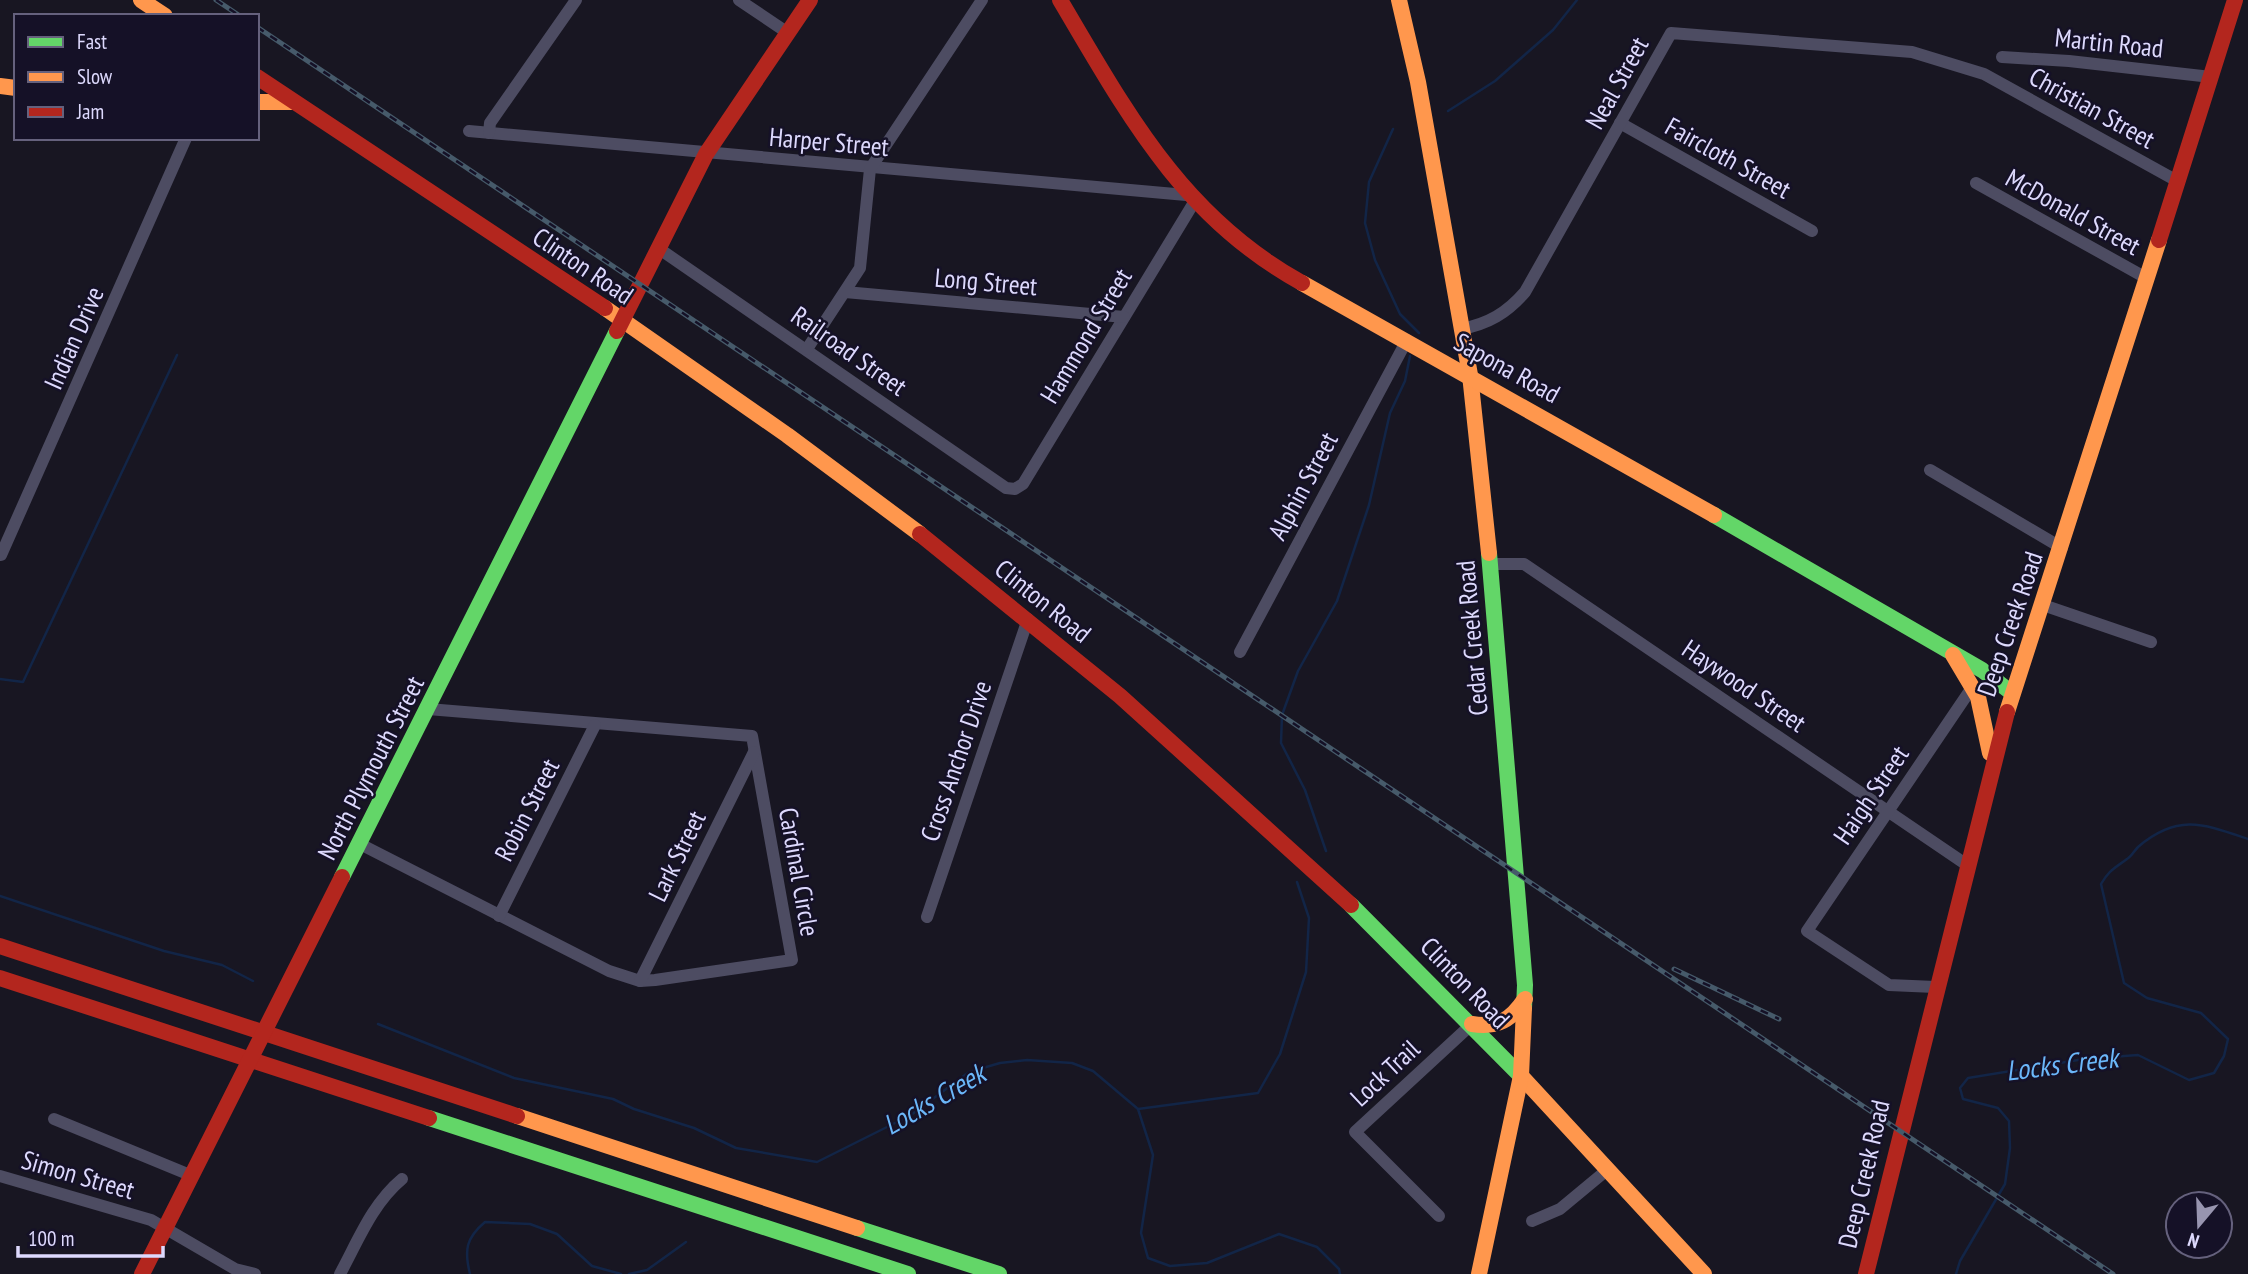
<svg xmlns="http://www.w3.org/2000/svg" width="2248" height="1274" font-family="'PT Sans Narrow',sans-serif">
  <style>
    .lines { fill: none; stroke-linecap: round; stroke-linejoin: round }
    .stream { stroke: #122547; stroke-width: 2.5 }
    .street { stroke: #4d4c62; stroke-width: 12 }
    .fast { stroke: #63d668; stroke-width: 16 }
    .slow { stroke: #ff974d; stroke-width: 16 }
    .jam { stroke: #b3261e; stroke-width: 16 }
    .rail-casing { stroke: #465a6a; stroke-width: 5 }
    .rail { stroke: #151127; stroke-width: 2.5; stroke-dasharray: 8; stroke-linecap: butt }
    .labels { text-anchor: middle; stroke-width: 5; stroke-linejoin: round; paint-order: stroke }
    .street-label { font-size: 26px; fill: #ddd9fd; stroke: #151127 }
    .water-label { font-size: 28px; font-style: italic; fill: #6bb7f9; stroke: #151127 }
  </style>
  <rect width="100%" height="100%" fill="#181622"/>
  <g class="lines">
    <g class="stream">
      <polyline points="1448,111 1495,81 1553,30 1577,0"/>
      <polyline points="1393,129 1369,182 1365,223 1375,260 1400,314 1419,333"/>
      <polyline points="0,679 23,682 177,355"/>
      <polyline points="1326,851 1305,790 1281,743 1282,715 1298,671 1337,601 1369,505 1390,413 1405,381 1410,356"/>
      <polyline points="0,896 164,951 222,965 253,981"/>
      <polyline points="378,1024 514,1078 613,1099 634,1109 694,1128 736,1148 817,1162 911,1115 969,1072 1000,1063 1027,1060 1072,1063 1093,1071 1138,1109 1153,1155 1141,1233 1148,1258 1170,1266 1207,1263 1279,1234 1317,1247 1339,1269 1340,1274"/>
      <polyline points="1138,1109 1258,1093 1280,1054 1306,972 1309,918 1297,882"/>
      <path d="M470,1274C464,1250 466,1238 485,1222L530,1224L557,1234L592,1266L621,1274"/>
      <polyline points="629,1274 647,1270 686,1242"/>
      <path d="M1956,1274L1960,1261L2005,1184L2010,1148L2009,1121L1998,1108L1963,1099L1960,1088L1968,1078L2084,1059L2138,1055L2189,1080L2214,1073L2224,1056L2228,1039L2201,1013L2147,998L2124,983L2101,884C2109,870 2115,868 2127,859C2132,856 2134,851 2138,847C2178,813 2204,824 2248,839"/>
    </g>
    <g class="street">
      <polyline points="739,0 788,33"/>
      <polyline points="2002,57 2069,61 2211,77"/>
      <polyline points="1620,123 1812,231"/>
      <polyline points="469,131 1186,195"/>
      <polyline points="489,133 490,123 576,0"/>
      <polyline points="1976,183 2148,279"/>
      <polyline points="658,248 1006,488 1015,489 1023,484 1193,204"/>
      <polyline points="845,292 1124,317"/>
      <path d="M1461,329C1488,324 1507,313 1525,292L1671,33L1912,52L1984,74L2179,182"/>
      <polyline points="807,349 860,268 870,169 982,0"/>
      <polyline points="1930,470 2062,548"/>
      <polyline points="1,555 186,138"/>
      <polyline points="1490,564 1524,564 1967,865"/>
      <polyline points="2043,605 2151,642"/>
      <polyline points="1240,652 1407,340"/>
      <polyline points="360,844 609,971 640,981 655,980 792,960 752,736 428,709"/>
      <polyline points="499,916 595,725"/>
      <polyline points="927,917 1028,619"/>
      <polyline points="640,981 754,752"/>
      <polyline points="1935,987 1889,985 1807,931 1973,686"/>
      <polyline points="54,1119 190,1175"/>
      <polyline points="0,1176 151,1220 235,1269 255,1274"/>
      <polyline points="1439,1216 1355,1132 1472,1024"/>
      <polyline points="1532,1221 1560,1209 1607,1170"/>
      <path d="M340,1274C358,1241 372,1204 402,1179"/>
    </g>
    <g class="fast">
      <polyline points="1714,515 1982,670 2012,693"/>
      <polyline points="1489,553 1525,985 1524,1008"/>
      <polyline points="342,877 617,331"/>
      <polyline points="1351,905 1521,1076"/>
      <polyline points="429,1118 908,1274"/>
      <polyline points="857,1228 999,1274"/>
    </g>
    <g class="slow">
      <polyline points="141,0 165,16"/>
      <polyline points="1399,0 1418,82 1470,375 1489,553"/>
      <polyline points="0,86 16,88"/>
      <polyline points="257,102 292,102"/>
      <polyline points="1302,283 1714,515"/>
      <polyline points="605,308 787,435 920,534"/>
      <polyline points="1953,655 1978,697 1990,753"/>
      <polyline points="2007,712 2159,240"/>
      <path d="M1472,1024C1498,1028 1511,1020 1525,999"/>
      <polyline points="1521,1076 1704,1274"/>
      <polyline points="517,1116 857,1228"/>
      <polyline points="1479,1274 1521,1076 1524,1008"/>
    </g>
    <g class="jam">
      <path d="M1060,0C1127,113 1182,217 1302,283"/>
      <polyline points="257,77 605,308"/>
      <polyline points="2159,240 2235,0"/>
      <polyline points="617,331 706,154 810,0"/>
      <polyline points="920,534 1120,696 1351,905"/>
      <polyline points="0,946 517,1116"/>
      <polyline points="0,978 429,1118"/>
      <polyline points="142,1274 342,877"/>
      <polyline points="1866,1274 2007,712"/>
    </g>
    <g class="rail-casing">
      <g id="rail">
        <polyline points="216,0 240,16"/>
        <polyline points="257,27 2113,1274"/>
        <polyline points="1674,969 1779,1019"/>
      </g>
    </g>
    <use href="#rail" class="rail"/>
  </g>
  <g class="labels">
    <g class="street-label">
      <text transform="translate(2109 43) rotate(6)" y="9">Martin Road</text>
      <text transform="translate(1617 83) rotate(-61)" y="9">Neal Street</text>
      <text transform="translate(2092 108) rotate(29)" y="9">Christian Street</text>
      <text transform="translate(829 142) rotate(5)" y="9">Harper Street</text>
      <text transform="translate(1728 158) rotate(29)" y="9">Faircloth Street</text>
      <text transform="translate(2073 212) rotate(29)" y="9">McDonald Street</text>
      <text transform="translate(583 266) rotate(34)" y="9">Clinton Road</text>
      <text transform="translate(986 282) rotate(5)" y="9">Long Street</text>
      <text transform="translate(1086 336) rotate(-59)" y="9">Hammond Street</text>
      <text transform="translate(74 338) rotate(-66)" y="9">Indian Drive</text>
      <text transform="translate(849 351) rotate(35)" y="9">Railroad Street</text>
      <text transform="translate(1507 368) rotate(29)" y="9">Sapona Road</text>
      <text transform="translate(1303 486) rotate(-62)" y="9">Alphin Street</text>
      <text transform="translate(1043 601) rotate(39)" y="9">Clinton Road</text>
      <text transform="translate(2010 624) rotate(-71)" y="9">Deep Creek Road</text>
      <text transform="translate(1472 638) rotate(-95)" y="9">Cedar Creek Road</text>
      <text transform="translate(1744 686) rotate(34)" y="9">Haywood Street</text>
      <text transform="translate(956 761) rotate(-71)" y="9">Cross Anchor Drive</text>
      <text transform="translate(371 768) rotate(-63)" y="9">North Plymouth Street</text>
      <text transform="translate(1871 795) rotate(-56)" y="9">Haigh Street</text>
      <text transform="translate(527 810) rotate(-63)" y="9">Robin Street</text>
      <text transform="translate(677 856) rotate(-64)" y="9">Lark Street</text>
      <text transform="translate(799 872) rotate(80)" y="9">Cardinal Circle</text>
      <text transform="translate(1465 983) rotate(46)" y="9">Clinton Road</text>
      <text transform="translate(1385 1073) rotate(-43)" y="9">Lock Trail</text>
      <text transform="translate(1864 1174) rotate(-77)" y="9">Deep Creek Road</text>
      <text transform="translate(78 1175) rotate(16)" y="9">Simon Street</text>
    </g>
    <g class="water-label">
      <text transform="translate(2062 1064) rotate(-7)" y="10">Locks Creek</text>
      <text transform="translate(934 1099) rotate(-30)" y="10">Locks Creek</text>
    </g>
  </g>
  <rect x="14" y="14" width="245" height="126" fill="#151127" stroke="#65617d" stroke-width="2"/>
  <rect x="28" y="37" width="35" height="10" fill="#63d668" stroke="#65617d" stroke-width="2"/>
  <text x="77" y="49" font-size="21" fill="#ddd9fd">Fast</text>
  <rect x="28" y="72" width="35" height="10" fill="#ff974d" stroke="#65617d" stroke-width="2"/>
  <text x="77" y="84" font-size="21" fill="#ddd9fd">Slow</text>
  <rect x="28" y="107" width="35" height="10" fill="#b3261e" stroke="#65617d" stroke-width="2"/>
  <text x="77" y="119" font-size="21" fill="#ddd9fd">Jam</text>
  <g transform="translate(2199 1225) rotate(199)"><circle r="33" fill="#151127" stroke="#65617d" stroke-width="2"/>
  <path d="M0-5L12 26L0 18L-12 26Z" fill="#9895b0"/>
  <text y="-10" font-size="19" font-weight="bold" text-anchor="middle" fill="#ddd9fd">N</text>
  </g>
  <path d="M18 1246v10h145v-10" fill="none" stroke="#ddd9fd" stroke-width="3.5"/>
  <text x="28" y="1246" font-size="21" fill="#ddd9fd" stroke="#151127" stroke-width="5" paint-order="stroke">100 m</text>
</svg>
